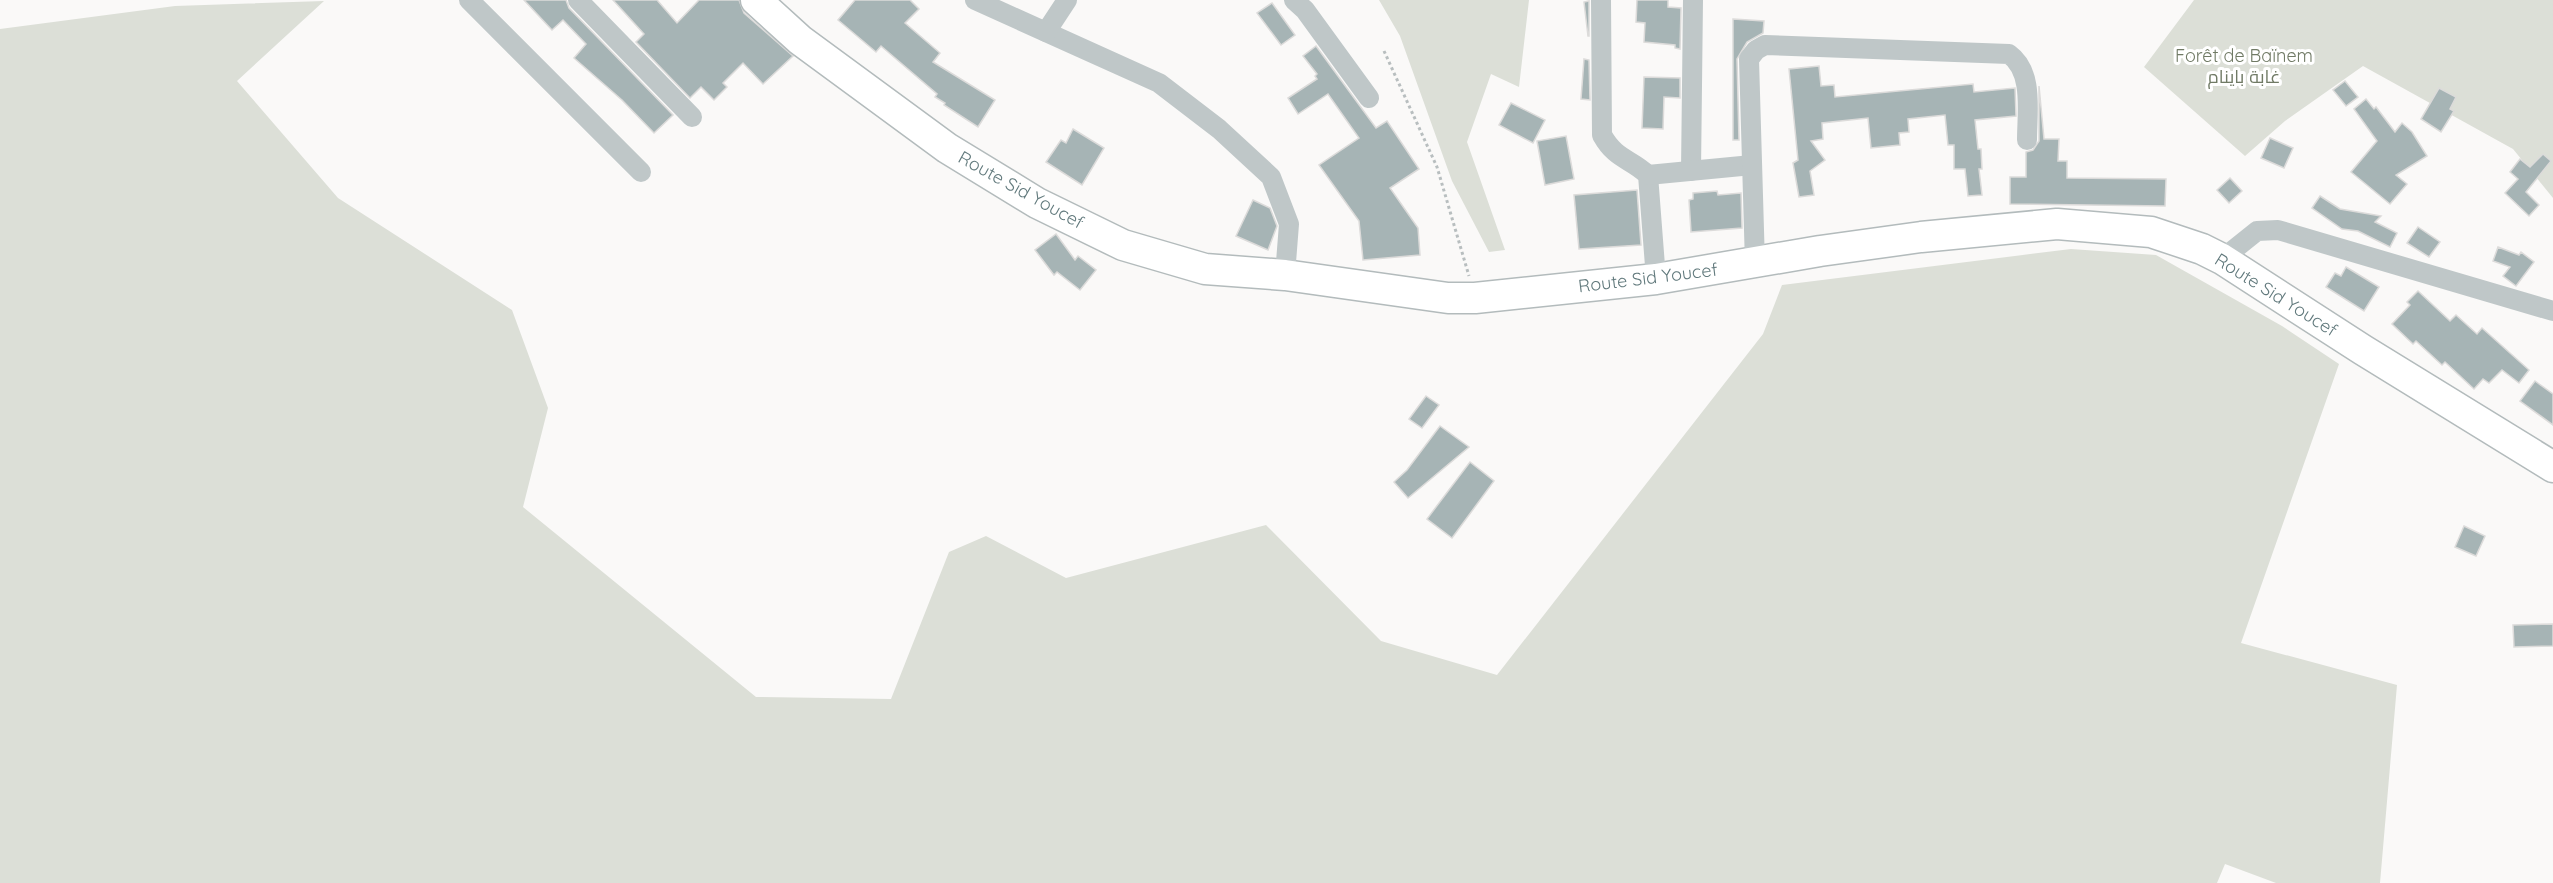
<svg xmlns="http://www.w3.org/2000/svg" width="2553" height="883" font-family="Quicksand,Cairo,sans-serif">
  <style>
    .green { fill: #dcdfd7 }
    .building { fill: #a6b4b5; stroke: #dcdbda; stroke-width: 1.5 }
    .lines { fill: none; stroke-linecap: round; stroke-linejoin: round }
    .primary-casing { stroke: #b3bbbc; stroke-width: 33 }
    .path { stroke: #b8bebf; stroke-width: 3; stroke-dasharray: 3 3; stroke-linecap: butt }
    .minor { stroke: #bfc7c8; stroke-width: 20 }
    .primary { stroke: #fff; stroke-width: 30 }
    .labels { text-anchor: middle; stroke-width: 6; stroke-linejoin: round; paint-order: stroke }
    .park-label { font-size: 18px; fill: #707a65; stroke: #fff }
    .street-label { font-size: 18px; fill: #61797c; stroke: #fff }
  </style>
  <rect width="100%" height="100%" fill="#faf9f8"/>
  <g class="green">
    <polygon points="1379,0 1529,0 1519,87 1491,74 1467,142 1505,250 1489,252 1452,181 1400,36"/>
    <polygon points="2194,0 2553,0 2553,198 2513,149 2363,66 2285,121 2245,156 2144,67"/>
    <polygon points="324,1 237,81 338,198 512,310 548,408 523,507 756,697 891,699 949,552 986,536 1066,578 1266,525 1381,641 1497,675 1763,334 1782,285 2071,249 2156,255 2282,326 2339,364 2241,643 2397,685 2380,883 2276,883 2225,864 2217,883 0,883 0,29 175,6"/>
  </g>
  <g class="building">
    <polygon points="524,0 566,0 569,8 673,115 654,133 622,100 574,58 586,44 563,20 552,30"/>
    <polygon points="613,0 657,0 677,23 699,0 739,0 744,13 793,56 763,84 743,63 723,83 727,87 714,100 701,87 690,98 636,42 644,34"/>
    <polygon points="855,0 910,0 919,9 905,23 940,53 933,62 995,100 978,127 944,105 945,103 935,97 937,94 881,46 876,52 838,20"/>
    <polygon points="1637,0 1668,0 1668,7 1681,8 1680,49 1675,48 1675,45 1644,42 1645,23 1636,22"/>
    <polygon points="1589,1 1589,36 1588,36 1584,2"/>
    <polygon points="1272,3 1295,35 1281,45 1257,13"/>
    <polygon points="1733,19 1764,21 1763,33 1747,42 1737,59 1739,140 1733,140"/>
    <polygon points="1316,46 1376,128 1387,121 1419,169 1390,188 1418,228 1420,255 1363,260 1359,221 1319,165 1359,138 1328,94 1298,114 1288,98 1317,79 1315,76 1317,74 1303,56"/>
    <polygon points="1584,59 1589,60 1590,100 1581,99"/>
    <polygon points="1819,66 1821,86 1834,85 1835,97 1973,84 1974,92 2015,88 2016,116 1975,120 1978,149 1981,149 1982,169 1979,169 1982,195 1968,196 1965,169 1954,169 1954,145 1948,145 1945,115 1908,119 1909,132 1899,133 1900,145 1871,148 1868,118 1822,123 1823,139 1811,141 1825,160 1810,171 1814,195 1799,197 1793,163 1798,160 1789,69"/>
    <polygon points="1644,77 1680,78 1680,98 1664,97 1663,129 1642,128"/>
    <polygon points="2345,81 2358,97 2346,106 2333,90"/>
    <polygon points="2039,86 2044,139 2059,139 2058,161 2067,161 2067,178 2166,179 2165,206 2010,204 2010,177 2026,177 2026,152 2033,150 2039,141"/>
    <polygon points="2439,88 2456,97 2450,109 2454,111 2441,132 2421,119"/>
    <polygon points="2366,99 2374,109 2376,107 2395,132 2402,123 2412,132 2427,156 2396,175 2407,184 2390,204 2351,172 2377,141 2354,109"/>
    <polygon points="1511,103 1545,120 1533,143 1499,125"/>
    <polygon points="1073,129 1104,148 1082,185 1046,162 1061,140 1066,143"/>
    <polygon points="1566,136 1574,179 1545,185 1537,141"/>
    <polygon points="2270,138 2293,148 2284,168 2261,158"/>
    <polygon points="2543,154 2551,161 2526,192 2539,205 2529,216 2505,193 2518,179 2510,172 2520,159 2530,167"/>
    <polygon points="2230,178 2242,191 2229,203 2217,190"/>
    <polygon points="1637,190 1641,245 1579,249 1574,195"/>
    <polygon points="1717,191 1718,195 1741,193 1742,228 1691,232 1689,200 1693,199 1693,193"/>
    <polygon points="2320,196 2340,209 2381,216 2375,222 2397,233 2390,247 2358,231 2342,229 2312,208"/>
    <polygon points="1253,200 1270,208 1277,226 1268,250 1236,236"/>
    <polygon points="2418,227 2440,242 2429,257 2407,243"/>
    <polygon points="1056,234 1075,260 1078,256 1096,270 1080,290 1057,272 1054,275 1035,250"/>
    <polygon points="2498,247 2519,255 2521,252 2534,262 2516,286 2503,276 2510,267 2493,261"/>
    <polygon points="2346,267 2379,287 2364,311 2326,287 2335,273 2341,276"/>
    <polygon points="2418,291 2450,321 2456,315 2477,334 2482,328 2529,370 2519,383 2502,370 2489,383 2483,379 2474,389 2445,362 2442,365 2416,341 2413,344 2392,324 2410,305 2407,302"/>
    <polygon points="2535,381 2553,394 2553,425 2520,401"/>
    <polygon points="1426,396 1439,405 1422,428 1409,419"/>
    <polygon points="1440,426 1469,447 1408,498 1394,482 1407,470"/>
    <polygon points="1470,462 1494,481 1452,538 1427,519"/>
    <polygon points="2464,526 2485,536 2476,556 2455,547"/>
    <polygon points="2553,624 2553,646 2514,647 2513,625"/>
  </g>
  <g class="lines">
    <g class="primary-casing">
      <polyline id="primary" points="756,0 800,40 947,148 1037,203 1123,245 1205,269 1285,275 1448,298 1475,298 1656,279 1820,251 1921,237 2057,224 2151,232 2202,249 2222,259 2363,350 2553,467"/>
    </g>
    <polyline class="path" points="1384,51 1437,167 1469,276"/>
    <g class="minor">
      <polyline points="469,0 641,172"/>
      <polyline points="578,0 692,117"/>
      <polyline points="975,0 1159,83 1219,129 1271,177 1289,224 1285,275"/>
      <polyline points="1294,0 1305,10 1369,98"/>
      <path d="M1601,0L1602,135C1616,160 1630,158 1648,175L1656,279"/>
      <polyline points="1046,32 1067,0"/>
      <polyline points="1691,171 1693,0"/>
      <polyline points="1648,175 1752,165"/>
      <polyline points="2222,259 2257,231 2278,230 2553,311"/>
      <path d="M1755,264L1749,59L1756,50L1765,45L2009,54C2034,72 2027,112 2027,140"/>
    </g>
    <use href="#primary" class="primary"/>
  </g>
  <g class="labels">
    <g class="park-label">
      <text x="2244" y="62">Forêt de Baïnem<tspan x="2244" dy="21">غابة باينام</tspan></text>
    </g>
    <g class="street-label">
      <text transform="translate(1021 190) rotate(29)" y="6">Route Sid Youcef</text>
      <text transform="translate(1648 278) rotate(-7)" y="6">Route Sid Youcef</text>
      <text transform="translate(2276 295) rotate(32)" y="6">Route Sid Youcef</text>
    </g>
  </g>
</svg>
